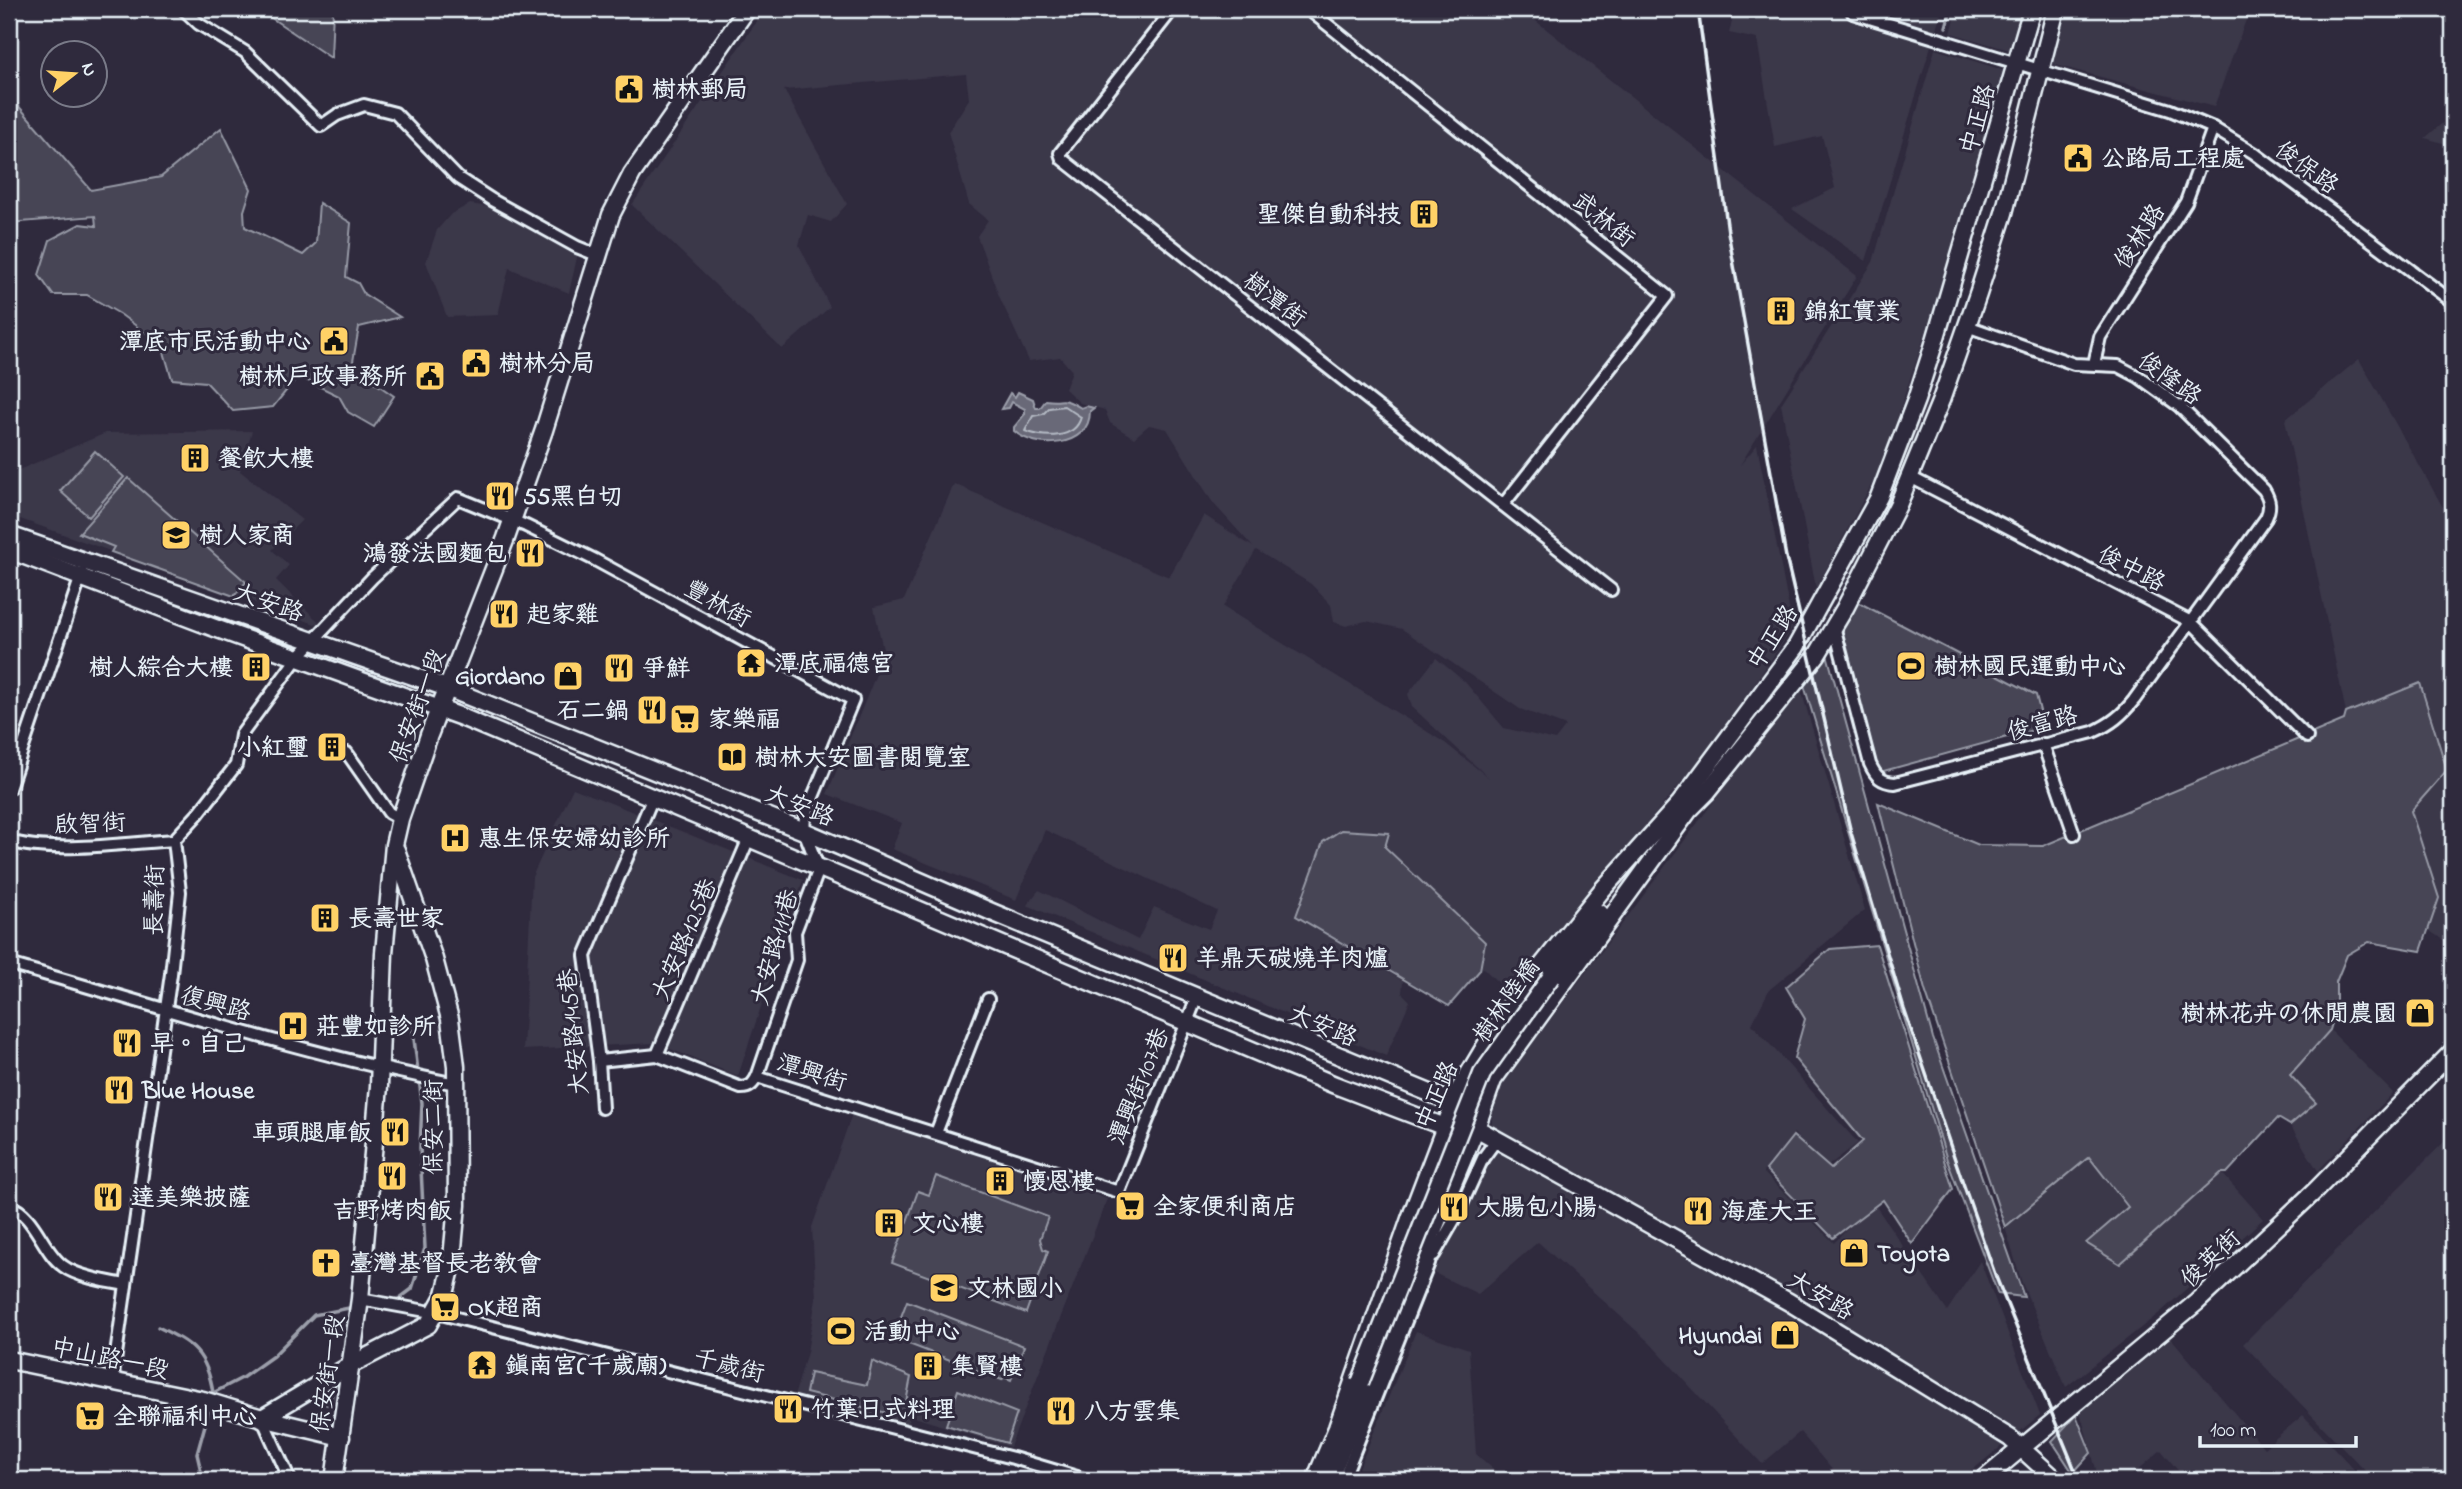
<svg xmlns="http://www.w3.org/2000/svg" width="2462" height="1489" font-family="'Indie Flower','LXGW WenKai TC','Klee One',sans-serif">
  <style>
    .built { fill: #3b3749; fill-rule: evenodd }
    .green { fill: #464455; stroke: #979aa6; stroke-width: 2 }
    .water { fill: #696978; stroke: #9c9fab; stroke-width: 2 }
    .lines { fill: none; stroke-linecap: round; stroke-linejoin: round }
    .shore { stroke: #b5bbc5; stroke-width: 2 }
    .stream { stroke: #9c9fab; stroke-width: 3.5 }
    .street-casing { stroke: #e8f1f8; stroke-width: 16 }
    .secondary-casing { stroke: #e8f1f8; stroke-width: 21 }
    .street { stroke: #2f2a3d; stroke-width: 10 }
    .secondary { stroke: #2f2a3d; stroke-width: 16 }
    .rail { stroke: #e8f1f8; stroke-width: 3.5 }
    .secondary-bridge-casing { stroke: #e8f1f8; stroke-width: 21; stroke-linecap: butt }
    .secondary-bridge { stroke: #2f2a3d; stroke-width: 16 }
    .labels { text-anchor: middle; stroke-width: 6; stroke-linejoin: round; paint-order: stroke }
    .poi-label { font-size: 24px; font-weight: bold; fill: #e8f1f8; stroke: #2f2a3d; text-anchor: start }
    .street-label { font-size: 24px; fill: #e8f1f8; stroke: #2f2a3d }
  </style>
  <rect width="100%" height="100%" fill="#2f2a3d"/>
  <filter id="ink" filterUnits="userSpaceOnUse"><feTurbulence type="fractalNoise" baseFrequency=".0143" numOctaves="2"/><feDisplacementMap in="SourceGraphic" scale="14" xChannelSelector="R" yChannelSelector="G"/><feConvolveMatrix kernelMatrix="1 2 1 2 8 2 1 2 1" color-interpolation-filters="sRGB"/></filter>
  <g filter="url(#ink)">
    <g class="built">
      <path d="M765,9H1521L1857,276L1740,465L1757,445L1793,628L1711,747L1507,991L1481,966L1485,942L1385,847L1296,916L1403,981L1402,993L1410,1001L1386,1056L1027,905L1039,890L1138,940L1154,907L1209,929L1217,911L1045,830L1016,900L892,849L902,823L827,794L884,655L874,607L904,600L954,484L1169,577L1204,515L1253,547L1213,503L1167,429L1149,425L1134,438L1110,423L1105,410L1080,403L1065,389L1072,371L1060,357L1029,361L999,296L977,236L988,220L969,204L948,132L969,99L966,74L784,90L847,204L831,222L808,215L799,245L830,307L782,349L632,205ZM1256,550L1311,584L1331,605L1334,622L1346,626L1366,621L1402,629L1520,709L1566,726L1555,740L1504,728L1465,682L1436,658L1408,694L1412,707L1489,778L1445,743L1417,725L1223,607Z"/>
      <polygon points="1735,9 1942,9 1866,261 1792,209 1835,188 1822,136 1775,147 1757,39 1729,33"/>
      <polygon points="1958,9 2021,9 2009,50 1951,33"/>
      <polygon points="2059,9 2250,9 2214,107 2044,62"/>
      <polygon points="1935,49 2003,70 1932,314 1880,469 1816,588 1781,404 1873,262"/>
      <polygon points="2453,114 2453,146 2425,138"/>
      <polygon points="470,204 489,207 524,227 578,253 569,293 509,268 498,315 447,317 426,262 437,230 451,214"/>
      <polygon points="2359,359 2453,525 2453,947 2427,929 2439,898 2411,811 2447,770 2420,683 2346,713 2285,420"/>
      <polygon points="252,431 240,471 302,520 272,550 289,565 276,580 319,622 315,624 9,515 9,474 106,433"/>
      <polygon points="1800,686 1865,910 1769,990 1752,1024 1858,1143 1824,1169 1794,1133 1763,1172 1834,1243 1873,1202 1947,1311 1980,1261 2040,1415 1960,1480 1841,1480 1800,1432 1762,1464 1649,1342 1538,1242 1478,1294 1434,1273 1493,1152 1491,1099"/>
      <polygon points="573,788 803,880 738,1076 655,1043 523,1050 532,877"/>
      <polygon points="2330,1030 2393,1093 2318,1171 2290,1125 2316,1103 2290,1075"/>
      <polygon points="852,1114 1020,1167 1107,1199 1010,1447 911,1416 908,1424 794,1397 807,1352 816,1299 812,1227"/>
      <polygon points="2453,1133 2453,1259 2451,1262 2453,1264 2453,1480 2374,1480 2243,1344"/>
      <polygon points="2089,1156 2128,1207 2120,1264 2221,1172 2263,1219 2162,1311 2066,1387 2022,1283 2005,1227"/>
      <polygon points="1416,1331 1469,1349 1476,1454 1506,1480 1354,1480"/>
      <polygon points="2171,1338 2264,1448 2303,1415 2364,1480 2186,1480 2161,1450 2127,1480 2099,1480 2080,1412"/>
    </g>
    <g class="green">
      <polygon points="258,9 333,9 331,58"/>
      <polygon points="9,95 91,190 161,177 221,128 251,189 244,211 245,227 303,255 316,243 319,203 351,223 346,277 358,283 364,294 400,317 359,327 352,367 394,396 374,427 348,412 339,396 298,376 273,407 233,411 206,382 172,379 162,345 120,314 87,295 53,295 39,275 50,240 80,224 96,226 95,216 9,223"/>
      <polygon points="95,451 124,477 89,517 60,491"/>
      <polygon points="128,478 246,582 234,596 111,552 114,547 79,533"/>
      <polygon points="1856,601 2036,695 2044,727 1869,775 1834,637"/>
      <polygon points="1825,647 1933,1038 2024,1297 1998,1294 1947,1160 1804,685"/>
      <polygon points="2420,683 2447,770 2411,811 2439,898 2421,951 2369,942 2347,955 2336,982 2336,1010 2330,1030 2290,1075 2316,1103 2290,1125 2278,1118 2227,1173 2221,1173 2120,1264 2086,1243 2128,1207 2089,1157 2005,1227 1925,990 1878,803 1979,845 2043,846 2344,720 2346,713"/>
      <polygon points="1341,830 1389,833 1385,847 1485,942 1480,970 1449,1006 1296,916 1323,842"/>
      <polygon points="1877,945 1953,1189 1912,1244 1883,1200 1833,1238 1766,1170 1793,1136 1831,1169 1863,1141 1794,1058 1805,1019 1786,987 1830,949"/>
      <polygon points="936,1176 1048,1217 1040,1239 1043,1249 1048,1251 1026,1313 892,1263 918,1191 929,1195"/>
      <polygon points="907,1301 1024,1346 1011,1380 1004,1377 1002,1380 893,1338"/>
      <polygon points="872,1361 911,1377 903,1417 806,1393 810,1373 867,1385"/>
      <polygon points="334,1381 331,1406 301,1397"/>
      <polygon points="958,1390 1017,1413 1007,1443 946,1425"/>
      <polygon points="2076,1415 2091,1453 2073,1473 2052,1441"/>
    </g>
    <path class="water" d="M1018,392L1033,399L1036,408H1040L1046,400C1065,403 1060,395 1081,408L1086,406L1094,408L1090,411C1090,449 1035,450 1014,431V427L1025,414V409L1012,402L1009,408L1001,409L1010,393L1015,397Z"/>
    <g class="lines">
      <path class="shore" d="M1064,406L1081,417C1075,440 1044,438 1025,431L1033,416L1043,414L1049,408Z"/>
      <g class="stream">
        <polyline points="1946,27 1951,9"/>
        <polyline points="396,1301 412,1289 425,1248 420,1148 422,1103 412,1023"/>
        <path d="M158,1327C193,1344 207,1353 213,1393"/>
        <polyline points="213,1393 242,1378 273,1356 314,1315 354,1307"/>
        <polyline points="203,1480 197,1454 210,1407"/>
      </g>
      <g class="street-casing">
        <g id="street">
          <polyline points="183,9 199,24 245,52 321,126 337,115 364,105 395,113 458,178 492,200 577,247 597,255"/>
          <polyline points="1173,9 1060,153 1062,159 1611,590"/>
          <polyline points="1308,9 1667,296 1503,505"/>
          <polyline points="1853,13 2170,110 2213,128 2254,153 2453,302"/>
          <polyline points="2094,364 2100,337 2186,202 2213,128"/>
          <polyline points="1910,477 2191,622 2307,737"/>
          <path d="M1834,626L1870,764C1876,777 1881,782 1895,783L2093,732C2111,724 2122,715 2134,700L2266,518C2271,507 2270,500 2264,490L2179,406L2139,377L2118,366L2074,364L1967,326"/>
          <polyline points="2043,744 2074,834"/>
          <polyline points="347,753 389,813 400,819"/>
          <polyline points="9,789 82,573"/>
          <path d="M9,841C52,854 127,843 174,840"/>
          <path d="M9,964C157,1006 304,1054 456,1084"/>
          <polyline points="657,1055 749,838"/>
          <path d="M599,1061L657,1055L741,1088C750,1088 753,1084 757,1077L1119,1192L1197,997"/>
          <polyline points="602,1108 599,1061 585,956 653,797"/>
          <polyline points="936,1133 988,999"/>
          <path d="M9,1206C35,1214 42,1251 63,1266C77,1277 109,1282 126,1285"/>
          <polyline points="1434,1255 1457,1215 1483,1158 1497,1139"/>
          <polyline points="360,1299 437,1313 1013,1458 1087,1480"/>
          <polyline points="112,1382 171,974 180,892 174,840 198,814 236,765 241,735 298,657 372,578 458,498 526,526 595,560 853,700 805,816 804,831 819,869 795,932 797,960 757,1077"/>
          <polyline points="262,1418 290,1480"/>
          <polyline points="1343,1480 1429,1263 1434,1244"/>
        </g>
      </g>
      <g class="secondary-casing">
        <g id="secondary">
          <polyline points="9,535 447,688 804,831 994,913 1454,1103 1476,1128 1789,1302 2010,1438 2056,1480"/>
          <polyline points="9,550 212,627 459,716 1335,1085 1445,1127 1456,1128"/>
          <polyline points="1551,977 1600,913"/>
          <polyline points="9,1360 203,1400 262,1418 341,1437"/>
          <polyline points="262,1418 351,1365 428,1325 445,1294 451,1269 457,1205 456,1066 450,1019 434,959 396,850"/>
          <polyline points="334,1480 360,1299 379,1086 384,953 394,845 400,819 429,735 506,538 544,430 611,215 632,174 747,9"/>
          <polyline points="1315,1480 1337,1428 1411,1216 1459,1090 1508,1008 1602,890 1680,803 1796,647 1879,497 1916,400 1934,344 2032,9"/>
          <polyline points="1329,1480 1476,1128 1493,1080 1689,810 1707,792 1817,655 1845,608 1898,505 1941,400 1978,294 2004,213 2056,9"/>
          <polyline points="1983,1480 2197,1302 2315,1191 2453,1051"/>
        </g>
      </g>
      <use href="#street" class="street"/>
      <use href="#secondary" class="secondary"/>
      <g class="rail">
        <polyline points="1698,9 1728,232 1786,557 1851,833 1904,1009 1963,1183 1996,1277 2079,1480"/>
        <polyline points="9,1479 14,1480"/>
      </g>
      <g class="secondary-bridge-casing">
        <polyline id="secondary-bridge" points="1360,1383 1482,1074 1551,977"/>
      </g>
      <use href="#secondary-bridge" class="secondary-bridge"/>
    </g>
  </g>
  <defs>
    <g id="civic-square" transform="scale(1.575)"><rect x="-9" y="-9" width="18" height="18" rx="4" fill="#ffd166" stroke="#2f2a3d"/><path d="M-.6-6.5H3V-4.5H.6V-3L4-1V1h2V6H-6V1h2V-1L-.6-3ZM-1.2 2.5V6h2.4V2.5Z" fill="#111"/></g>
    <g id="building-square" transform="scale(1.575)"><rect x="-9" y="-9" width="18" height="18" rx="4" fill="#ffd166" stroke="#2f2a3d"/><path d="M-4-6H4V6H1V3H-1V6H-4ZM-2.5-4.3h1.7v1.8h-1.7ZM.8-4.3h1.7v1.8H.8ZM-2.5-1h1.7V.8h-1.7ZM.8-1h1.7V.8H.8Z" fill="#111"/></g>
    <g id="restaurant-square" transform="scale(1.575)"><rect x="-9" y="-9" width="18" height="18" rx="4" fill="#ffd166" stroke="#2f2a3d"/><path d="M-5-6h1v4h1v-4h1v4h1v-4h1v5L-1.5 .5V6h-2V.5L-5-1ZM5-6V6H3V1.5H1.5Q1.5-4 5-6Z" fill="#111"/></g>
    <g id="school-square" transform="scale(1.575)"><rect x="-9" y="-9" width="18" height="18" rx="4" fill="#ffd166" stroke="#2f2a3d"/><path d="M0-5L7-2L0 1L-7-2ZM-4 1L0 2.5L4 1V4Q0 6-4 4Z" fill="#111"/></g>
    <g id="temple-square" transform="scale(1.575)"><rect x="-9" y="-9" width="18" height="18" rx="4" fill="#ffd166" stroke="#2f2a3d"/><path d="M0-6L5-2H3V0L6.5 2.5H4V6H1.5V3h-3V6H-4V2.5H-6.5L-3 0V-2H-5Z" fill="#111"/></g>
    <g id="stadium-square" transform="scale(1.575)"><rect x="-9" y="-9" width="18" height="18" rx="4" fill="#ffd166" stroke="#2f2a3d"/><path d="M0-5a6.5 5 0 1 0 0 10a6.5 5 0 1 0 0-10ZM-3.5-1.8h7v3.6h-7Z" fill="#111"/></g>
    <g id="shop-square" transform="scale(1.575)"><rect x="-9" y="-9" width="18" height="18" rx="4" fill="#ffd166" stroke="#2f2a3d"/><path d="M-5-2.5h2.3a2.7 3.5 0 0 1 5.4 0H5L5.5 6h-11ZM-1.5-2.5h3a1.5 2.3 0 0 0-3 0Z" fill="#111"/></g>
    <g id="supermarket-square" transform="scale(1.575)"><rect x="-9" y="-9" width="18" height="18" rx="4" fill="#ffd166" stroke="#2f2a3d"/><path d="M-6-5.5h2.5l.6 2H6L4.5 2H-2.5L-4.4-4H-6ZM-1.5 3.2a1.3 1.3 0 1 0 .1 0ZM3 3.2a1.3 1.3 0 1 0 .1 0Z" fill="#111"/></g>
    <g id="library-square" transform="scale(1.575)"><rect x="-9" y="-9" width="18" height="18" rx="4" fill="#ffd166" stroke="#2f2a3d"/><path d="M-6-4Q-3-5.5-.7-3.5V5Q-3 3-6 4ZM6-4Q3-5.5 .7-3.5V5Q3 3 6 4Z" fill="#111"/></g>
    <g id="hospital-square" transform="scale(1.575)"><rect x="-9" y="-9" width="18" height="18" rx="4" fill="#ffd166" stroke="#2f2a3d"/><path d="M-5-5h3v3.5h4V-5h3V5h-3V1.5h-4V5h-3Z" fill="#111"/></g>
    <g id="church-square" transform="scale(1.575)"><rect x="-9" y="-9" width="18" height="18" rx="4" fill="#ffd166" stroke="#2f2a3d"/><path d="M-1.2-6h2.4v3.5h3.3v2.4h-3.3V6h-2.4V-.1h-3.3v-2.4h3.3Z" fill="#111"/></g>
  </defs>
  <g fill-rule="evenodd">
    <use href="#civic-square" x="629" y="89"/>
    <use href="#civic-square" x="2078" y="158"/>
    <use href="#building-square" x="1424" y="214"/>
    <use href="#building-square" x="1781" y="311"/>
    <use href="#civic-square" x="334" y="341"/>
    <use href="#civic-square" x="476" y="363"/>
    <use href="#civic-square" x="430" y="376"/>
    <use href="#building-square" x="195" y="458"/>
    <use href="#restaurant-square" x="500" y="496"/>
    <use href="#school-square" x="176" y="535"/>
    <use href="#restaurant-square" x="530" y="553"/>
    <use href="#restaurant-square" x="504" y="614"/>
    <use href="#temple-square" x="751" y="663"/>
    <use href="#stadium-square" x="1911" y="666"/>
    <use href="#building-square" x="256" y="667"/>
    <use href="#restaurant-square" x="619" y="668"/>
    <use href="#shop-square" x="568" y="676"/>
    <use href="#restaurant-square" x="652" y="710"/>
    <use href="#supermarket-square" x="685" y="719"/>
    <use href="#building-square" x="332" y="747"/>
    <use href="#library-square" x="732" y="757"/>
    <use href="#hospital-square" x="455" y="838"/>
    <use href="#building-square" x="325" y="918"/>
    <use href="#restaurant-square" x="1173" y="958"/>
    <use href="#shop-square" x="2420" y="1013"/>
    <use href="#hospital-square" x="293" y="1026"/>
    <use href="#restaurant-square" x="127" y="1043"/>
    <use href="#restaurant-square" x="119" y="1090"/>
    <use href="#restaurant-square" x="395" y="1132"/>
    <use href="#restaurant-square" x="392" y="1176"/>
    <use href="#building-square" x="1000" y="1181"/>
    <use href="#restaurant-square" x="108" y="1197"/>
    <use href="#supermarket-square" x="1130" y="1206"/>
    <use href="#restaurant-square" x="1454" y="1207"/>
    <use href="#restaurant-square" x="1698" y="1211"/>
    <use href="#building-square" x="889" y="1223"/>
    <use href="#shop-square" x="1854" y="1253"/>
    <use href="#church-square" x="326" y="1263"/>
    <use href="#school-square" x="944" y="1288"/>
    <use href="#supermarket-square" x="445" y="1307"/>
    <use href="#stadium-square" x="841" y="1331"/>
    <use href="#shop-square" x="1785" y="1335"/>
    <use href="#temple-square" x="482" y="1365"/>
    <use href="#building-square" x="928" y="1366"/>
    <use href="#restaurant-square" x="788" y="1409"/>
    <use href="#restaurant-square" x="1061" y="1411"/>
    <use href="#supermarket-square" x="90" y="1416"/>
  </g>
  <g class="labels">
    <g class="poi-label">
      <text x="652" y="97">樹林郵局</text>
      <text x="2101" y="166">公路局工程處</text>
      <text x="1401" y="222" text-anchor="end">聖傑自動科技</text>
      <text x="1804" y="319">錦紅實業</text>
      <text x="311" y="349" text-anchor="end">潭底市民活動中心</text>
      <text x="499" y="371">樹林分局</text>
      <text x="407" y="384" text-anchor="end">樹林戶政事務所</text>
      <text x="218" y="466">餐飲大樓</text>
      <text x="523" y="504">55黑白切</text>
      <text x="199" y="543">樹人家商</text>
      <text x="507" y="561" text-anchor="end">鴻發法國麵包</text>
      <text x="527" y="622">起家雞</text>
      <text x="774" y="671">潭底福德宮</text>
      <text x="1934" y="674">樹林國民運動中心</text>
      <text x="233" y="675" text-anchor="end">樹人綜合大樓</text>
      <text x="642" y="676">爭鮮</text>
      <text x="545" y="684" text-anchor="end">Giordano</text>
      <text x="629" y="718" text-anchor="end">石二鍋</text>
      <text x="708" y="727">家樂福</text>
      <text x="309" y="755" text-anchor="end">小紅璽</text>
      <text x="755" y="765">樹林大安圖書閱覽室</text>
      <text x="478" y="846">惠生保安婦幼診所</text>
      <text x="348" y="926">長壽世家</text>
      <text x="1196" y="966">羊鼎天碳燒羊肉爐</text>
      <text x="2397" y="1021" text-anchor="end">樹林花卉の休閒農園</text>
      <text x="316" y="1034">莊豐如診所</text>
      <text x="150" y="1051">早。自己</text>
      <text x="142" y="1098">Blue House</text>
      <text x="372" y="1140" text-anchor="end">車頭腿庫飯</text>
      <text x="1023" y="1189">懷恩樓</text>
      <text x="131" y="1205">達美樂披薩</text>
      <text x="1153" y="1214">全家便利商店</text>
      <text x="1477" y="1215">大腸包小腸</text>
      <text x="392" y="1218" text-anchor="middle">吉野烤肉飯</text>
      <text x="1721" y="1219">海產大王</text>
      <text x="912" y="1231">文心樓</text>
      <text x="1877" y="1261">Toyota</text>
      <text x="349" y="1271">臺灣基督長老教會</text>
      <text x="967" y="1296">文林國小</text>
      <text x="468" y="1315">OK超商</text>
      <text x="864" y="1339">活動中心</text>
      <text x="1762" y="1343" text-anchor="end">Hyundai</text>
      <text x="505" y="1373">鎮南宮(千歲廟)</text>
      <text x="951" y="1374">集賢樓</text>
      <text x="811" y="1417">竹葉日式料理</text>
      <text x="1084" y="1419">八方雲集</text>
      <text x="113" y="1424">全聯福利中心</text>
    </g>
    <g class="street-label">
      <text transform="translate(1977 119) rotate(-74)" y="8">中正路</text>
      <text transform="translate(2307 167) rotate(36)" y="8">俊保路</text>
      <text transform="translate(1604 219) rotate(39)" y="8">武林街</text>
      <text transform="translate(2139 236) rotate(-57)" y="8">俊林路</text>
      <text transform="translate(1275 299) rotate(38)" y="8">樹潭街</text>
      <text transform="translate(2170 378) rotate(36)" y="8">俊隆路</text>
      <text transform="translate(2132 568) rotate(27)" y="8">俊中路</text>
      <text transform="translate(269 602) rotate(19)" y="8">大安路</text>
      <text transform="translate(718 603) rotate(29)" y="8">豐林街</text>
      <text transform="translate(1772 637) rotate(-57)" y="8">中正路</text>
      <text transform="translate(417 706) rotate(-70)" y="8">保安街一段</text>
      <text transform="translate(2042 723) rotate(-15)" y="8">俊富路</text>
      <text transform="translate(800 805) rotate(22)" y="8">大安路</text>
      <text transform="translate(90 823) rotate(-2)" y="8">啟智街</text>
      <text transform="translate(154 900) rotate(-89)" y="8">長壽街</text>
      <text transform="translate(684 939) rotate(-67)" y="8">大安路125巷</text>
      <text transform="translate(774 947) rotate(-75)" y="8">大安路111巷</text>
      <text transform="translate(1506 1000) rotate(-55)" y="8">樹林陸橋</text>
      <text transform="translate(216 1003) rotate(15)" y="8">復興路</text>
      <text transform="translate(1323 1025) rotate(23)" y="8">大安路</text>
      <text transform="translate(573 1032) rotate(-96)" y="8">大安路145巷</text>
      <text transform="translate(812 1072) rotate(18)" y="8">潭興街</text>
      <text transform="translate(1138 1086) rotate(-68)" y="8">潭興街107巷</text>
      <text transform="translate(1436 1095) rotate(-66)" y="8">中正路</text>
      <text transform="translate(433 1127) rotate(-90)" y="8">保安二街</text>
      <text transform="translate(2210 1258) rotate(-43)" y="8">俊英街</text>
      <text transform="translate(1821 1295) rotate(31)" y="8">大安路</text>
      <text transform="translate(110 1358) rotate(12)" y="8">中山路一段</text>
      <text transform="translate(729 1365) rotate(14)" y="8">千歲街</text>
      <text transform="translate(327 1374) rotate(-82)" y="8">保安街一段</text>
    </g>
  </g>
  <rect width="2462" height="1489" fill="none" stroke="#2f2a3d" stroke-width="35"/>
  <rect x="18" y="18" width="2427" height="1454" fill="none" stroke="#e8f1f8" stroke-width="2.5" filter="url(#ink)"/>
  <g transform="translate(74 74) rotate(73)"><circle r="33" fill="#2f2a3d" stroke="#797a88" stroke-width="2"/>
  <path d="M0-5L12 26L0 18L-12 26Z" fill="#ffd166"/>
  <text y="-10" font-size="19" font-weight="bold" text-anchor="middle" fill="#e8f1f8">N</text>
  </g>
  <path d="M2200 1436v10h156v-10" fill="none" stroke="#e8f1f8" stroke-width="3.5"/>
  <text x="2210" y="1436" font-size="21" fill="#e8f1f8" stroke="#2f2a3d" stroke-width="5" paint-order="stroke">100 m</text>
</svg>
